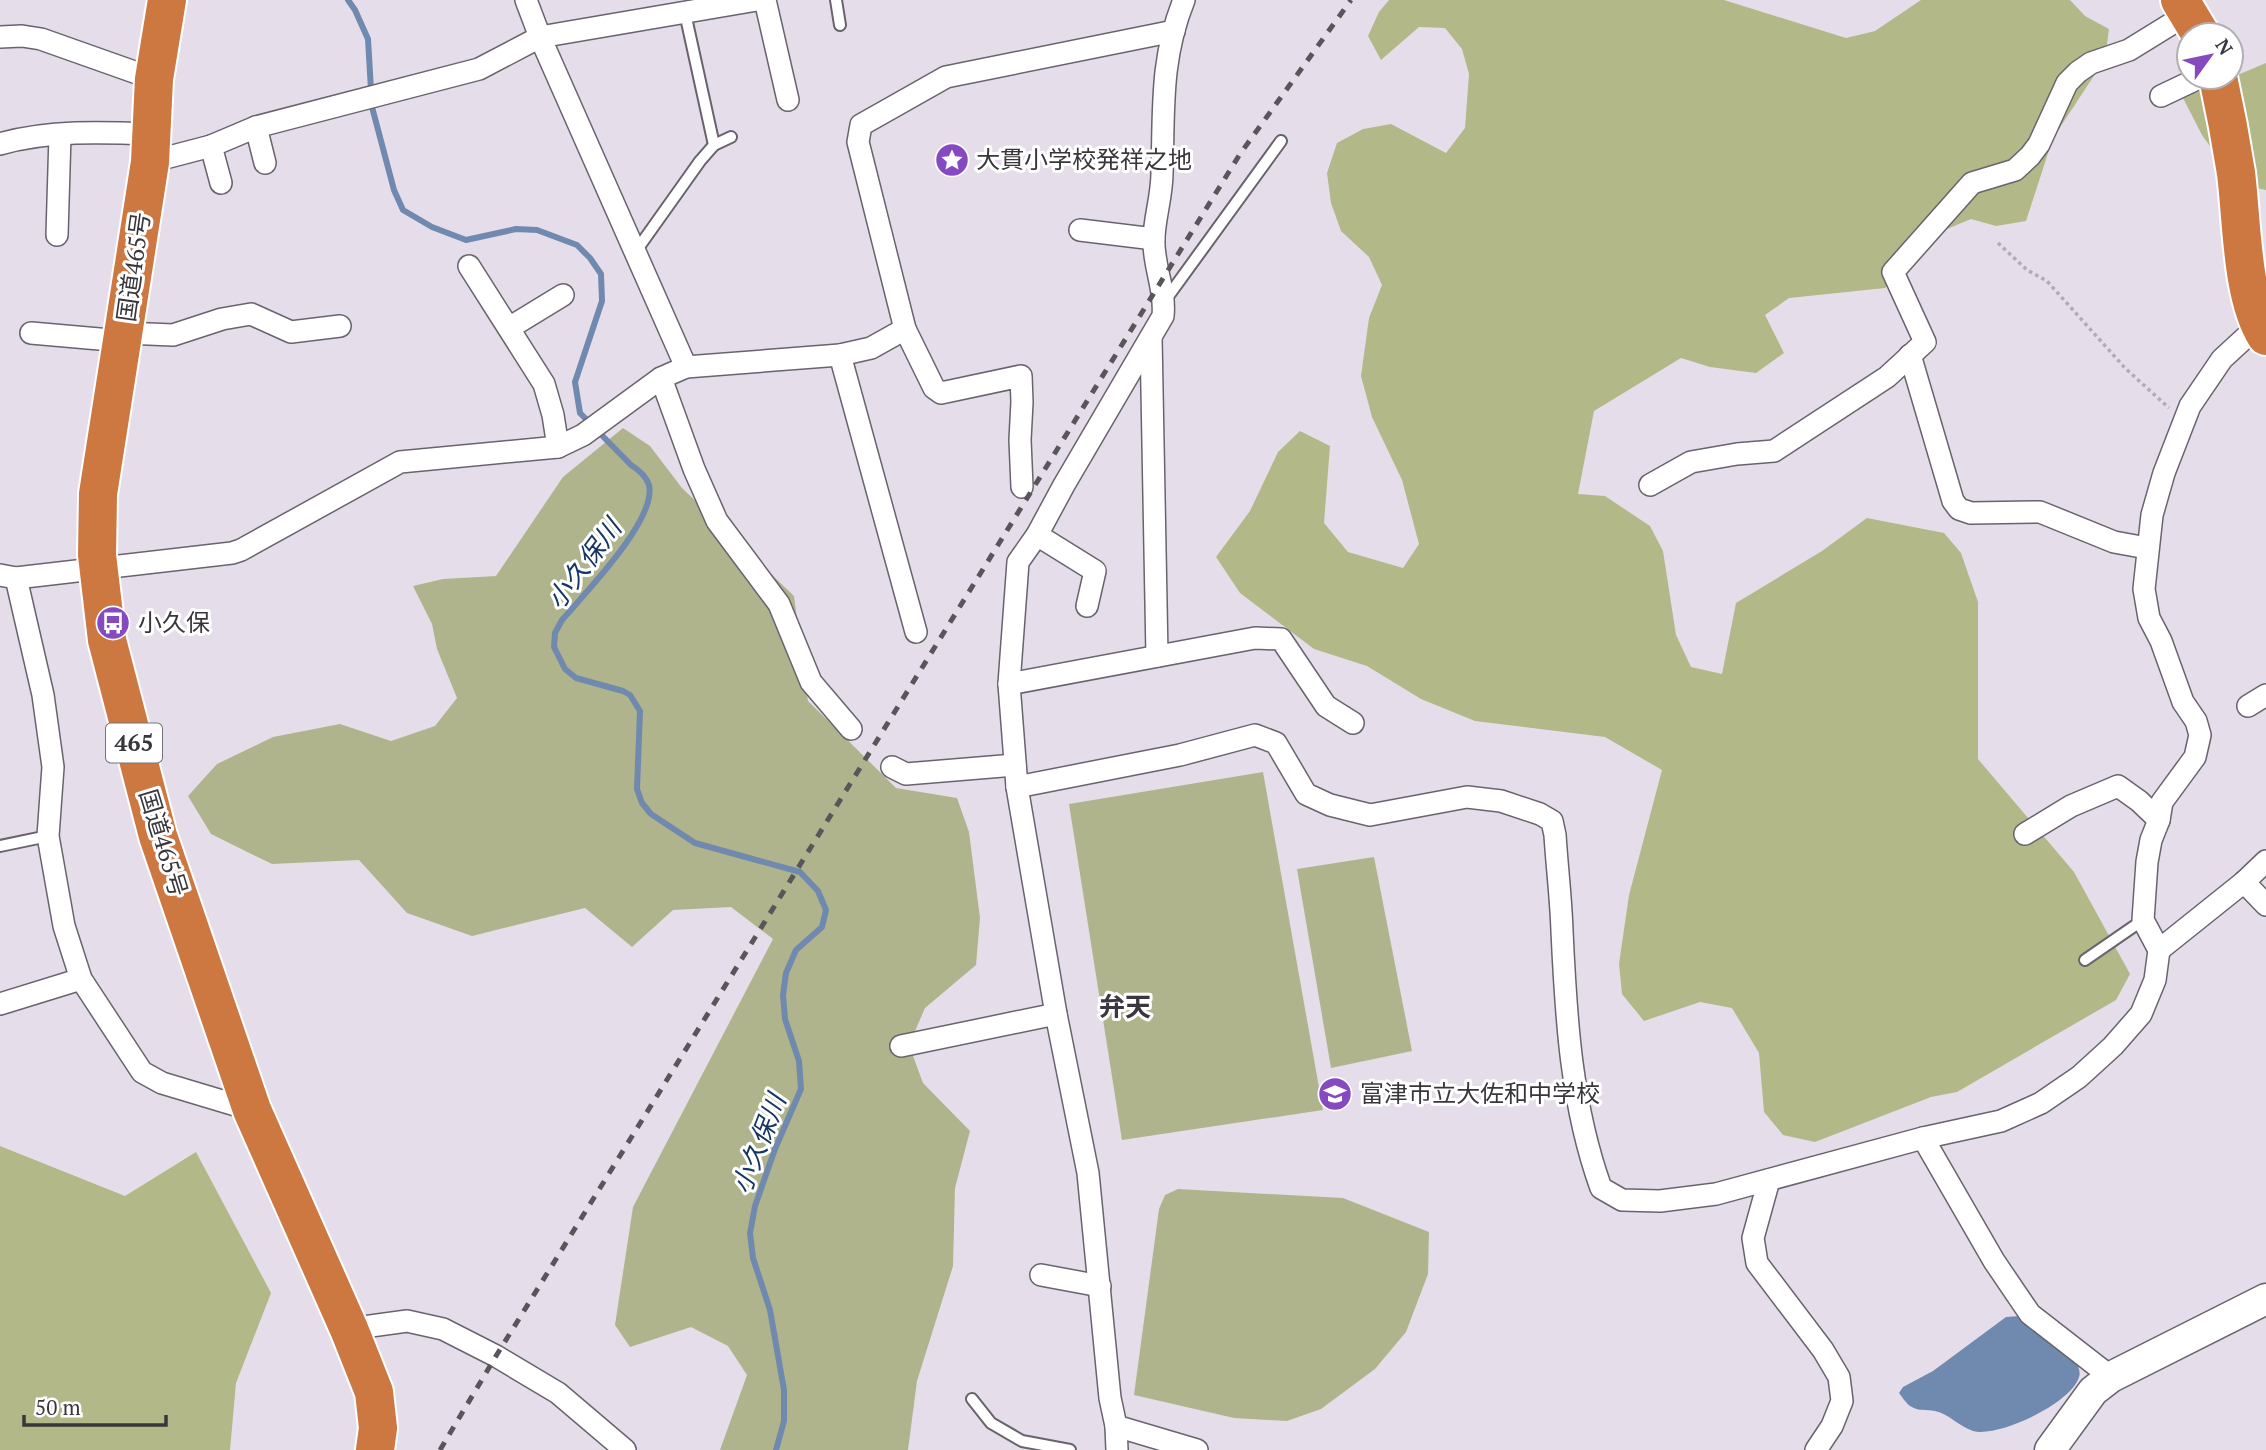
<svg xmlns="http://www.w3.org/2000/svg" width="2266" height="1450" font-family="'PT Serif','Noto Sans JP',serif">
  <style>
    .green { fill: #b0b48d }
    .forest { fill: #b3b888 }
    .water { fill: #7089af }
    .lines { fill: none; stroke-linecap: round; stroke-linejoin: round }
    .stream { stroke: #7089af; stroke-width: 6 }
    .lane-casing { stroke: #69636d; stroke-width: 14 }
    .street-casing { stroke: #69636d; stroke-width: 24 }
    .secondary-casing { stroke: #69636d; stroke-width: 33 }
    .highway-casing { stroke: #fff; stroke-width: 42 }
    .path { stroke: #b1abb5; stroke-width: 3.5; stroke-dasharray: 3.5 3.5; stroke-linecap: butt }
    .lane { stroke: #fff; stroke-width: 10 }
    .street { stroke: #fff; stroke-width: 21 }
    .secondary { stroke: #fff; stroke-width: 30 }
    .highway { stroke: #cc7840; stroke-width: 38 }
    .rail { stroke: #59555b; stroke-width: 5; stroke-dasharray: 9 9; stroke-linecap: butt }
    .labels { text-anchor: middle; stroke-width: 6; stroke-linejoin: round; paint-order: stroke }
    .shield { fill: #fff; stroke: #747276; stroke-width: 2 }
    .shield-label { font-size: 23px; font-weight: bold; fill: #39363b }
    .poi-label { font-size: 24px; fill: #39363b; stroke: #fff; text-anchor: start }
    .street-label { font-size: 24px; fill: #39363b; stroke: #fff }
    .water-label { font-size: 26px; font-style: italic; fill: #153566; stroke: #fff }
    .neighbourhood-label { font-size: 26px; font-weight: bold; fill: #3c3640; stroke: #fff }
  </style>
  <rect width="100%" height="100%" fill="#e5deea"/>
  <g class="green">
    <polygon points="623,428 650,446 682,488 794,596 808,701 896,788 957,798 969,832 980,918 976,965 925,1008 909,1045 923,1083 970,1131 955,1188 953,1266 917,1381 908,1450 720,1450 747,1375 728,1346 691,1327 630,1347 615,1325 633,1207 773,939 731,907 673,910 632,947 585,908 472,936 407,913 359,860 272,864 211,834 188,796 217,764 273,737 340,724 391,741 435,726 457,698 437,649 432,624 413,586 443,579 496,576 563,477"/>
    <polygon points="1263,772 1323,1110 1122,1140 1069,804"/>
    <polygon points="1374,857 1412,1051 1331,1068 1297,869"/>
    <polygon points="1178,1189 1343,1198 1429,1232 1428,1274 1406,1332 1375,1369 1321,1409 1287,1421 1234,1418 1134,1395 1159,1209 1165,1195"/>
  </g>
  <g class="forest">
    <polygon points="1389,0 1724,0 1846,38 1875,31 1921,0 2070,0 2085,16 2109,29 2105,59 2053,138 2026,221 1996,226 1971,219 1947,229 1920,248 1906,273 1885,288 1789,298 1765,315 1784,353 1756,373 1710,367 1681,358 1594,411 1578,494 1605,496 1650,526 1663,551 1676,635 1691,667 1722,674 1736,603 1822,551 1867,518 1944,533 1961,553 1978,602 1978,759 2074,872 2130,974 2116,1000 1957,1092 1931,1097 1815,1142 1783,1135 1764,1112 1759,1053 1732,1008 1700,1002 1644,1021 1622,994 1619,964 1629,895 1662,770 1605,737 1475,721 1421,699 1367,666 1314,649 1240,593 1216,557 1250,511 1278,452 1300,431 1330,446 1324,523 1348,552 1403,568 1419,544 1402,480 1372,417 1361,376 1369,318 1382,285 1369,257 1341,231 1331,203 1327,173 1337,143 1363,129 1391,124 1446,153 1465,128 1469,74 1462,49 1445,28 1419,27 1381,60 1368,36 1379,12"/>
    <polygon points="2266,63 2266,190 2237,184 2202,135 2183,98"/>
    <polygon points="0,1146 125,1196 196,1152 271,1293 236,1383 230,1450 0,1450"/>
  </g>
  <path class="water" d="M2020,1316L2076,1362C2078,1366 2081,1372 2079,1377C2072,1403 1998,1438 1973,1431C1960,1427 1949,1414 1935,1411C1926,1409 1919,1412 1910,1406C1906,1403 1902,1397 1899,1393L1903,1387L1933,1371L2006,1317Z"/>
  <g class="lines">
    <path class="stream" d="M348,0L355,10L368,39L372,107L394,190L403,210L432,227L466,240L516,229L537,230L577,245L590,258L601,274L602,301L575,382L580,413L631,465C639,470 646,476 649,485C657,520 584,594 562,620L555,633L554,647L565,669L576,678L623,691L630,695L640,711L637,789L642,803L651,814L695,843L800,872L818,891L826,910L822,927L796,950L786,973L783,995L785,1019L799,1061L801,1089L775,1149L755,1206L750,1233L753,1258L770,1310L784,1390V1421L776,1450"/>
    <g class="lane-casing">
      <g id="lane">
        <polyline points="836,0 840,25"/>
        <polyline points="685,13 714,145"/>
        <polyline points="636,251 700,161 714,145 731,137"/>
        <polyline points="1164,302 1281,141"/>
        <polyline points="0,846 48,836"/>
        <polyline points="2085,960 2143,920"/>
        <polyline points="972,1399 991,1423 1022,1441 1070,1450"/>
      </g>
    </g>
    <g class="street-casing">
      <g id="street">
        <polyline points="526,0 540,37 686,367 840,355 871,348 905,329"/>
        <polyline points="765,0 788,100"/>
        <polyline points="0,37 22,36 41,39 154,79"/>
        <polyline points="2161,96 2201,77"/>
        <polyline points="256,127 265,163"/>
        <path d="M0,144C48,130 102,132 152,134"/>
        <polyline points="211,146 221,183"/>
        <polyline points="150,162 211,146 256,127 479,69 540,37 757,0"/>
        <polyline points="1080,230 1154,239"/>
        <polyline points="57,235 60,135"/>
        <polyline points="469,266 544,384 553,415 558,447"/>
        <polyline points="509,328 563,295"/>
        <polyline points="31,333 122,341"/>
        <polyline points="124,333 173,335 222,319 251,314 291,332 340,326"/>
        <polyline points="1151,337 1157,656"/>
        <polyline points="840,355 916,632"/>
        <polyline points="1910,355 1953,501 1959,509 1971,513 2040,512 2114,542 2147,548"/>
        <polyline points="661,378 694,469 717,521 779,604 811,682 851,729"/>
        <polyline points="1650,485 1691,462 1737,454 1774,451 1887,377 1925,342 1893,272 1972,183 2015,170 2030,156 2039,144 2067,83 2078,72 2091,63 2129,50 2189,13"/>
        <polyline points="1022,487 1020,440 1022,402 1021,376 941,393 934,388 905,329 858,142 861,125 946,77 1174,31"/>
        <polyline points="1037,535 1095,571 1087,606"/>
        <polyline points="0,575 16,578 232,553 241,550 400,462 558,447 583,435 661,378 686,367"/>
        <polyline points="16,578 43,695 53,767 48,836 64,926 81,979 142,1072 162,1083 252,1110"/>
        <polyline points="1009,684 1255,638 1281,639 1326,706 1353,723"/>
        <polyline points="2248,706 2266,695"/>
        <polyline points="892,767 906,774 1015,765"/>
        <path d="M1017,787L1180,755L1255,735L1276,743L1306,794L1330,805L1370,815L1467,797L1501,801L1540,814L1552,821L1555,835C1557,867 1561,899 1562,931C1566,1018 1571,1105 1601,1188L1622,1200L1660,1201L1716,1194L1923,1138L2001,1121L2041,1103L2079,1077L2113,1046L2141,1014L2155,980L2159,950L2143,920L2147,862L2151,840L2159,820L2162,802L2195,757L2200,735L2196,721L2183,702L2161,641L2149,618L2144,589L2152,515L2164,473L2190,406L2222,359L2259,325"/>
        <polyline points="2025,834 2071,806 2118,786 2139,801 2159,820"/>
        <polyline points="2244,882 2266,905"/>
        <polyline points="2159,950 2244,882 2266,861"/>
        <polyline points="0,1004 81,979"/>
        <polyline points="901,1046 1056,1014"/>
        <polyline points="1923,1138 1994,1261 2030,1314 2111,1377"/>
        <polyline points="1769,1180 1753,1238 1757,1263 1823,1350 1839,1377 1842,1401 1832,1426 1816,1450"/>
        <polyline points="1041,1275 1100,1286"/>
        <polyline points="349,1329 407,1321 443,1329 496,1356 558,1393 625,1450"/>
        <polyline points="1116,1426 1197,1450"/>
        <path d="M1117,1450L1116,1426L1110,1398L1088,1173L1056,1014L1017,787L1009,684L1018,562L1037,535L1064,485L1163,316C1166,289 1152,263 1154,237C1155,216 1162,195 1162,173C1164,111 1160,59 1184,0"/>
      </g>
    </g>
    <g class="secondary-casing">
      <polyline id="secondary" points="2050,1450 2093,1391 2111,1377 2266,1299"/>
    </g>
    <g class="highway-casing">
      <g id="highway">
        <polyline points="167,0 154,79 150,162 98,494 97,555 107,640 158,836 252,1110 349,1329 374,1392 378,1428 375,1450"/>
        <polyline points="2180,0 2201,35"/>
        <path d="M2218,77C2225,109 2231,141 2236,173C2242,220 2241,296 2266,336"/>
      </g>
    </g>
    <polyline class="path" points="1998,243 2027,270 2047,281 2125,368 2169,408"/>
    <use href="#lane" class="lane"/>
    <use href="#street" class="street"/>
    <use href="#secondary" class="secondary"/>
    <use href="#highway" class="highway"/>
    <polyline class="rail" points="440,1450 496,1356 1240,154 1351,0"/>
  </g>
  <defs>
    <g id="sight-disc" transform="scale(1.75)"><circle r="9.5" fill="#864ac0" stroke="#fff"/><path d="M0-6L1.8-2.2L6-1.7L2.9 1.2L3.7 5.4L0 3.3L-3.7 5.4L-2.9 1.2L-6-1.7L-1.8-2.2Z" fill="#fff"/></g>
    <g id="bus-disc" transform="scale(1.75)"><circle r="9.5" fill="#864ac0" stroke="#fff"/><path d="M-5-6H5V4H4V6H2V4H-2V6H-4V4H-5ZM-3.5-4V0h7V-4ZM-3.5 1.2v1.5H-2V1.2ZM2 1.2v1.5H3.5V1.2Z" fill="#fff"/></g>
    <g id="school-disc" transform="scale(1.75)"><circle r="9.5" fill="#864ac0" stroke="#fff"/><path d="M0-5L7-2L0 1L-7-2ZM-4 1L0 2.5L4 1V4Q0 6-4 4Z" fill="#fff"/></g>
  </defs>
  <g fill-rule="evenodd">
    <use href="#sight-disc" x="952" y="160"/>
    <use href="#bus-disc" x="113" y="623"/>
    <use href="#school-disc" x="1335" y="1094"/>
  </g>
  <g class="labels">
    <rect class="shield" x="106" y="723.5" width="56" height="39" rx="5"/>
    <g class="shield-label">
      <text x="134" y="751">465</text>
    </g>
    <g class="poi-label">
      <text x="976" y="168">大貫小学校発祥之地</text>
      <text x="138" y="631">小久保</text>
      <text x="1360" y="1102">富津市立大佐和中学校</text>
    </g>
    <g class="street-label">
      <text transform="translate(134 267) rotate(-82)" y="8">国道465号</text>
      <text transform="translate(163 843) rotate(73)" y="8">国道465号</text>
    </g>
    <g class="water-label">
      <text transform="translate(584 564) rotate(-53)" y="9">小久保川</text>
      <text transform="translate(759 1144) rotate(-69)" y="9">小久保川</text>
    </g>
    <g class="neighbourhood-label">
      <text x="1125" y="1016">弁天</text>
    </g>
  </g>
  <g transform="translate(2210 56) rotate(57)"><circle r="33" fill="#ffffff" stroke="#b0afb1" stroke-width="2"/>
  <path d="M0-5L12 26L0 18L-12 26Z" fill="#864ac0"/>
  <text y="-10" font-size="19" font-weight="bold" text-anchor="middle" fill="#39363b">N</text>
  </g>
  <path d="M24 1415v10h142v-10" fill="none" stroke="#39363b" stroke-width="3.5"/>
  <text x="35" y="1415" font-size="21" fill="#39363b" stroke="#ffffff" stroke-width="5" paint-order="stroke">50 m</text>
</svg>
